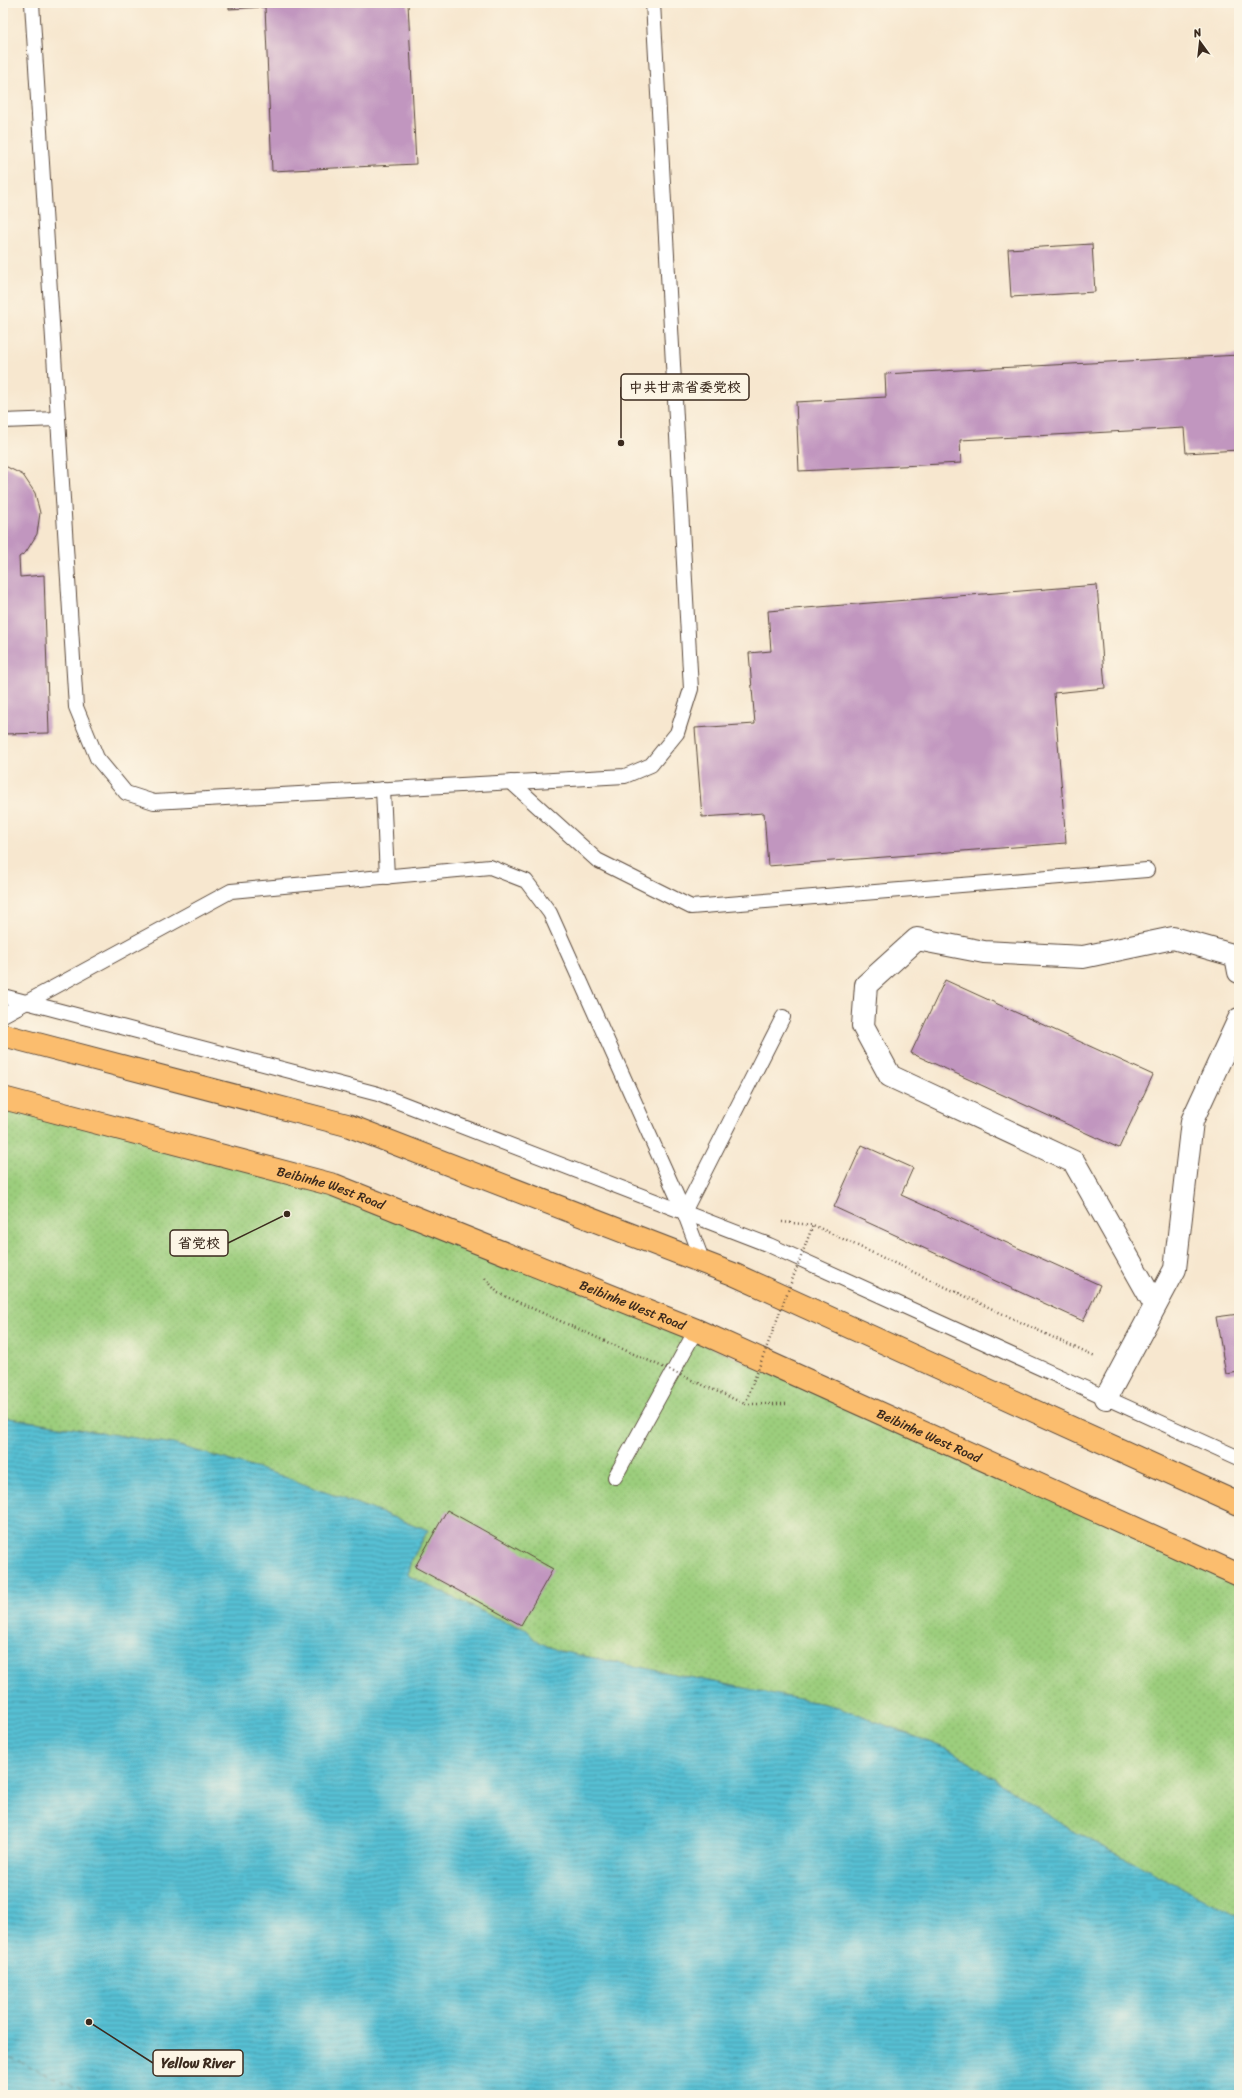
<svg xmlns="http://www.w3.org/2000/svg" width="1242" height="2098" font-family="Sriracha,'LXGW WenKai TC',sans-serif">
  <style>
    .park { fill: url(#park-dots); stroke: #6c7c4e }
    .water { fill: url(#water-rules); stroke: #487478 }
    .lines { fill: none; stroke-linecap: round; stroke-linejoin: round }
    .ferry { stroke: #435754; stroke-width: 1; stroke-dasharray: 5 4; stroke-linecap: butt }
    .building { fill: #c196bf }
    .lane-casing { stroke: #574639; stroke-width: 16 }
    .street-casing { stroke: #574639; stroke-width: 24 }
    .primary-casing { stroke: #574639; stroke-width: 24 }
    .path { stroke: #574639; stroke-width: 2.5; stroke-dasharray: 1 3; stroke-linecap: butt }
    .lane { stroke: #fff; stroke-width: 14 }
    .street { stroke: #fff; stroke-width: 22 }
    .primary { stroke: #fbbd6e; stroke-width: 22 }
    .path-bridge { stroke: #574639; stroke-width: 2.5; stroke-dasharray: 1 3; stroke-linecap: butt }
    .labels { text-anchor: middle; stroke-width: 3; stroke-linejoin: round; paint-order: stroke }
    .street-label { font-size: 13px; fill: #3b2a1e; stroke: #fcf5e5 }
    .leader { fill: none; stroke: #3b2a1e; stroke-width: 1.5 }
    .callout-dot { fill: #3b2a1e; stroke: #fcf5e5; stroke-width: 1.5 }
    .callout { fill: #fcf5e5; stroke: #3b2a1e; stroke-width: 1.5 }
    .callout-label { font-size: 14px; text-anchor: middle; font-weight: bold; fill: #3b2a1e }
  </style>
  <defs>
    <pattern id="park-dots" width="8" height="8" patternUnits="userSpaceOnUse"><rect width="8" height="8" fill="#9cce7d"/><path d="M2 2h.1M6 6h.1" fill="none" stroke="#87b16c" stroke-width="1.8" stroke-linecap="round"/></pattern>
    <pattern id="water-rules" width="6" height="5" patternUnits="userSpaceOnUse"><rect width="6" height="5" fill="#56bfd3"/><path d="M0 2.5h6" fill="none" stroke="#489bab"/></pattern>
  </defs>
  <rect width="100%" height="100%" fill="#fcf5e5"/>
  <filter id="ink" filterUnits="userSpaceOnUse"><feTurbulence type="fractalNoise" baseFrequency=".025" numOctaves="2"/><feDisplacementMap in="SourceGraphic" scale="8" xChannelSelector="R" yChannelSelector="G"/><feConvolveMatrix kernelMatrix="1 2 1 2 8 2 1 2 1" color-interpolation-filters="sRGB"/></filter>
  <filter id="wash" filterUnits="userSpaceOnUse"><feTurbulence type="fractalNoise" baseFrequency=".012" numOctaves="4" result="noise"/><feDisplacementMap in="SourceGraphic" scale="16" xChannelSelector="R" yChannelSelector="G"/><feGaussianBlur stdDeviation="0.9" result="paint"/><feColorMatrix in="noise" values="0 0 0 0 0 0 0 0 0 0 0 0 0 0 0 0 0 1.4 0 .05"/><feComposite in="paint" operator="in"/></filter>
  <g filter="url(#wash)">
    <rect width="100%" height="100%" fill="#f7e7cf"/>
    <polygon class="park" points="3,1098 334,1185 1239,1575 1239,1917 1071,1830 952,1751 839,1707 559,1651 538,1642 527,1630 491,1616 407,1575 411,1561 428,1530 279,1475 173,1444 3,1417"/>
    <polygon class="water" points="3,1417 173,1444 279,1475 428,1530 411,1561 407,1575 491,1616 527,1630 538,1642 559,1651 839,1707 952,1751 1071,1830 1239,1917 1239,2095 3,2095"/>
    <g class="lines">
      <polyline class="ferry" points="3,2054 93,2095"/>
    </g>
    <g id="blocks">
      <g class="building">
        <polygon points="229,3 408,3 416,164 272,171 265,7 229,9"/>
        <polygon points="1092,244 1095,292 1011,297 1008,249"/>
        <polygon points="1239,355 1239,450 1186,453 1184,428 960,440 961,463 799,471 796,402 886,397 885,374"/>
        <polygon points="3,465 23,475 35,493 40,513 37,534 26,552 19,557 20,577 44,575 49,733 3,734"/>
        <polygon points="1097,585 1105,688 1054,693 1066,843 768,866 764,813 702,817 695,728 755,724 749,653 771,651 768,611"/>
        <polygon points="945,980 1153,1075 1119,1148 911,1053"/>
        <polygon points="862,1145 913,1168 901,1195 1100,1285 1083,1321 834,1207"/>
        <polygon points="1239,1314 1239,1372 1226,1374 1216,1317"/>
        <polygon points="447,1510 553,1569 521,1625 415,1567"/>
      </g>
    </g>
  </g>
  <g filter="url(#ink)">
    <use href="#blocks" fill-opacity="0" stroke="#574639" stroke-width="1"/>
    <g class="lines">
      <g class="lane-casing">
        <g id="lane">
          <polyline points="32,3 76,707 97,758 126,793 154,802 625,776 651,765 677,733 691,689 653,3"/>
          <polyline points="3,421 58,419"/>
          <polyline points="511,782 597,860 691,907 1147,870"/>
          <polyline points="383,789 387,877"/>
          <polyline points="3,996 378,1094 769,1245 1239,1458"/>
          <polyline points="3,1015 231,891 490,867 526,881 550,913 684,1212 703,1262"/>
          <polyline points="684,1212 783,1017"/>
          <polyline points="615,1477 696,1330"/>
        </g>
      </g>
      <g class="street-casing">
        <g id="street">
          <polyline points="1155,1305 1074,1162 890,1076 863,1026 866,985 917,939 984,952 1083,957 1173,938 1236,956 1239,972"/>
          <polyline points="1106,1398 1175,1269 1192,1121 1239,1019"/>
        </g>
      </g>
      <g class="primary-casing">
        <g id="primary">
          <polyline points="3,1035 347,1125 733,1274 1239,1504"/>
          <path id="s1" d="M3,1098L334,1185L696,1330L1239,1575"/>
        </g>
      </g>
      <g class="path">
        <polyline points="782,1222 813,1225 1095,1357"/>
        <polyline points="485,1278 498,1293"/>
        <polyline points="745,1404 788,1404"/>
      </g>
      <use href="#lane" class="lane"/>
      <use href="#street" class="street"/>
      <use href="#primary" class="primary"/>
      <polyline class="path-bridge" points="498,1293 745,1404 813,1225"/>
    </g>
  </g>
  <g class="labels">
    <g class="street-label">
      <text dy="5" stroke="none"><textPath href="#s1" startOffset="340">Beibinhe West Road</textPath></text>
      <text dy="5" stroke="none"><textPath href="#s1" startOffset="664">Beibinhe West Road</textPath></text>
      <text dy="5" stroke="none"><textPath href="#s1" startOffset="988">Beibinhe West Road</textPath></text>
    </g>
  </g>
  <path class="leader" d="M621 443L621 387M287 1214L228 1243M89 2022L153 2063"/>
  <g class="callout-dot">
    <circle cx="621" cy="443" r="4"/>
    <circle cx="287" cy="1214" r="4"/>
    <circle cx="89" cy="2022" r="4"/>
  </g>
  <g class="callout">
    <rect x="621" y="374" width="128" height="26" rx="4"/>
    <rect x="170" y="1230" width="58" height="26" rx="4"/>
    <rect x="153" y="2050" width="90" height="26" rx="4"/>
  </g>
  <g class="callout-label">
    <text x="685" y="392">中共甘肃省委党校</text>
    <text x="199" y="1248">省党校</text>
    <text x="198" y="2068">Yellow River</text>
  </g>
  <rect width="1242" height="2098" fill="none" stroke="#fcf5e5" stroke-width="16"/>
  <g transform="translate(1200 42) rotate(345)" stroke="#fcf5e5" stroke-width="3" paint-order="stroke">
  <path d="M0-3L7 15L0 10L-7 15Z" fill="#3b2a1e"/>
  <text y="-6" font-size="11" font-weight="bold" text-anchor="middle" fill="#3b2a1e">N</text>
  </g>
</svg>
